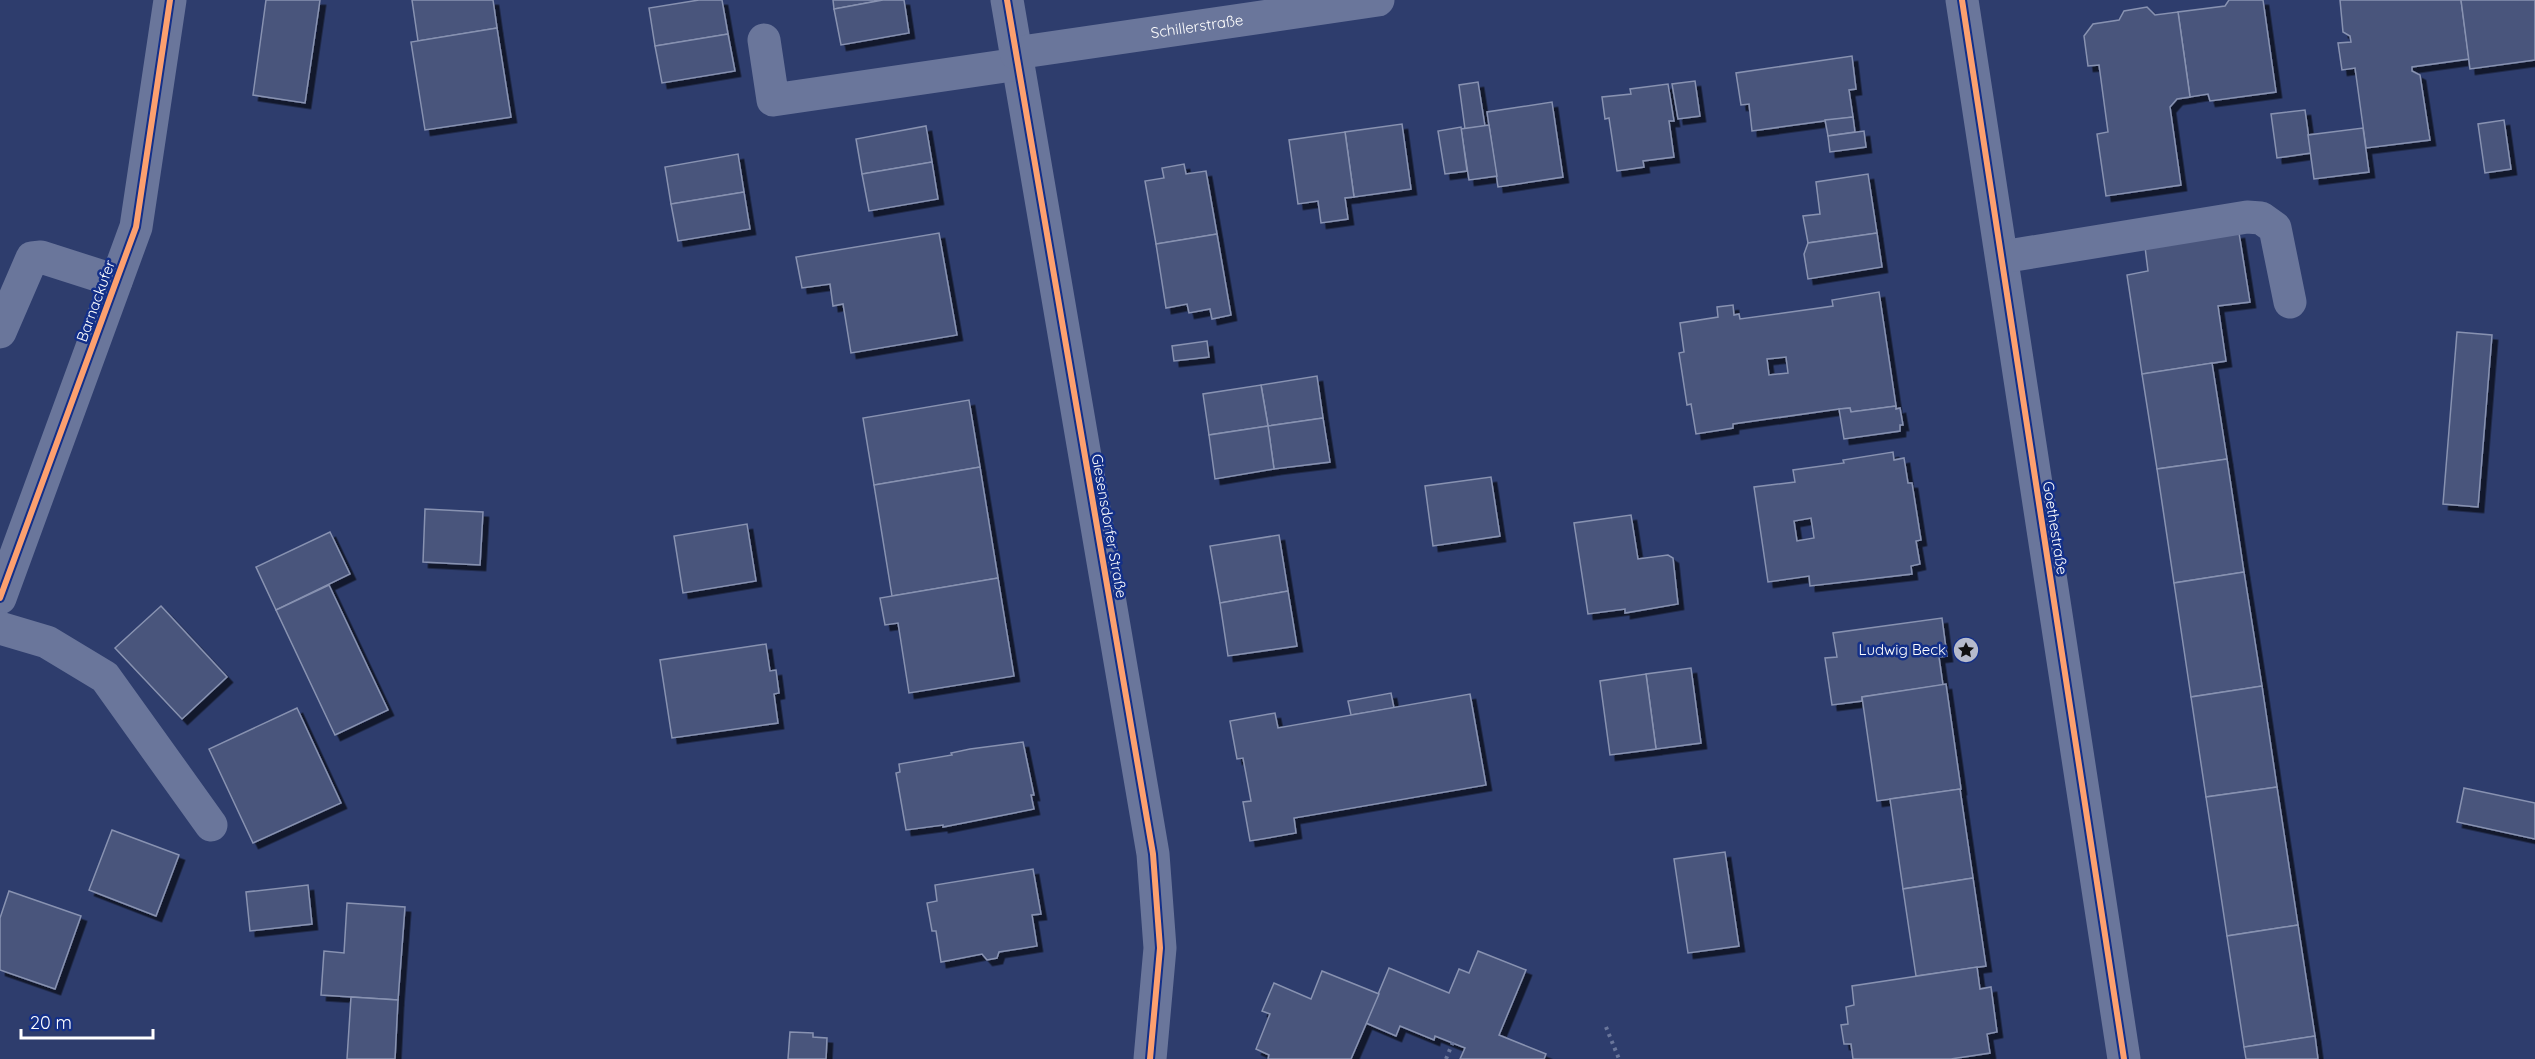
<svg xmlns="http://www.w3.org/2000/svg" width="2535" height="1059" font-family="Quicksand,sans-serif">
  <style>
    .building { fill: #48557c; stroke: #8892b1; stroke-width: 1.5; fill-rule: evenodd; filter: url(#shadow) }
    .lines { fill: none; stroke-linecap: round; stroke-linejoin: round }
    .path { stroke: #6a769b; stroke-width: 4; stroke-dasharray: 3 4.5; stroke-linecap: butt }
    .minor { stroke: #6a769b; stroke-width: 33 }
    .cycleway-casing { stroke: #132f88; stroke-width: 10 }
    .cycleway { stroke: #fca06f; stroke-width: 6 }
    .labels { text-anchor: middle; stroke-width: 5; stroke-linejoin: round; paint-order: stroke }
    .street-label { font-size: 15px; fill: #fff; stroke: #132f88 }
    .poi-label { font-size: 15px; fill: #fff; stroke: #132f88; text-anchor: end }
  </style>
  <defs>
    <filter id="shadow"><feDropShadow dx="5.5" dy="5.5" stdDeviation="0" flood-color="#0009"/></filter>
  </defs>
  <rect width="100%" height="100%" fill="#2e3d6d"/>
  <g class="building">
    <polygon points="266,0 320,0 305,103 253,95"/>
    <polygon points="412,0 493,0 497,28 418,41"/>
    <polygon points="699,0 722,0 728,34 655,46 649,8"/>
    <polygon points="833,0 883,0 834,9"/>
    <polygon points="883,0 904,0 909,33 841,45 834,9"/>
    <polygon points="2229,0 2263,0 2276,92 2210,101 2208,94 2190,97 2178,12 2225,6"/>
    <polygon points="2340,0 2461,0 2469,59 2412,67 2412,71 2420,75 2430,140 2366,148 2355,68 2342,70 2338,43 2351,42 2350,36 2343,32"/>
    <polygon points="2461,0 2535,0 2535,60 2470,69"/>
    <polygon points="2147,7 2155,15 2178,12 2190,97 2177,99 2170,107 2181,185 2106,196 2097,134 2108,132 2099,65 2088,66 2084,36 2093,24 2119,20 2124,11"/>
    <polygon points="497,28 511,117 425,130 411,42"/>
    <polygon points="728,34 735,71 662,83 655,46"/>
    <polygon points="1852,56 1856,89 1849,90 1853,117 1752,131 1749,104 1741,105 1736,73"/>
    <polygon points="1695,81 1700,116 1678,119 1672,84"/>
    <polygon points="1478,82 1485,126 1465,129 1459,85"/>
    <polygon points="1668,84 1674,121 1669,121 1674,157 1643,161 1644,167 1617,171 1609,118 1605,119 1602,97 1631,94 1630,89"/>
    <polygon points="1552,102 1563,177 1498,187 1487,112"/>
    <polygon points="2305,110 2311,153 2277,158 2271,114"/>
    <polygon points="1853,117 1855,132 1828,136 1825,120"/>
    <polygon points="2504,120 2511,169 2485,173 2478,124"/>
    <polygon points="1402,124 1411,189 1354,197 1345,132"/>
    <polygon points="1489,125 1497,176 1469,180 1461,129"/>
    <polygon points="926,126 932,162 862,174 856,139"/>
    <polygon points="1461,127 1467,171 1445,174 1438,131"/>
    <polygon points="2363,128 2369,172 2314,179 2308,135"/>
    <polygon points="1864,131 1866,147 1830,152 1828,136"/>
    <polygon points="1345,132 1354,197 1345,198 1348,219 1321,223 1318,201 1298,204 1289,140"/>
    <polygon points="738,154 744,192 671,204 665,167"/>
    <polygon points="932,162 938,199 869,211 862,174"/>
    <polygon points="1184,164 1186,174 1206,171 1217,234 1156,244 1145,181 1164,178 1162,168"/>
    <polygon points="1868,174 1877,233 1808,243 1803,216 1820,214 1816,182"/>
    <polygon points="744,192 750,229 678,241 671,204"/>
    <polygon points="939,233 957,335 851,353 843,304 833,306 830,284 802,288 796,257"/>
    <polygon points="1877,233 1882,267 1808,279 1804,254 1808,243"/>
    <polygon points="2239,233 2250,302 2218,306 2226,361 2142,374 2127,275 2148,271 2145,247"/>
    <polygon points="1217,234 1231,315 1212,319 1210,309 1189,313 1187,304 1166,308 1156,244"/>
    <path d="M1879,292L1896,406L1851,412L1850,408L1839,409L1733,424V428L1696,434L1691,404L1687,405L1679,353L1684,352L1680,323L1718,317L1717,307L1733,305L1734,315L1739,314L1740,319L1833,306L1832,300ZM1786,357L1788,373L1769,375L1767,359Z"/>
    <polygon points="2457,332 2492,335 2478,507 2443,504"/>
    <polygon points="1207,341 1209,357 1174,361 1172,346"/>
    <polygon points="2212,363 2227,459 2157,469 2142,374"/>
    <polygon points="1317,376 1323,418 1268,426 1261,385"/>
    <polygon points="1261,385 1268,426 1209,435 1203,394"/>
    <polygon points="969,400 980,467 874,485 863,418"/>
    <polygon points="1896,406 1896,409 1900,408 1903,425 1900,425 1900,431 1844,439 1839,409 1850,408 1851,412"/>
    <polygon points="1323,418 1330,462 1274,469 1268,426"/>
    <polygon points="1268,426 1274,469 1215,479 1209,435"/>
    <path d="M1893,452L1894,460L1904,458L1908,483H1912L1921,540L1916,541L1920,564L1911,566L1912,574L1810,586L1809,576L1768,582L1754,487L1795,482L1793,470L1844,463L1843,460ZM1811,518L1814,538L1797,541L1794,521Z"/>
    <polygon points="2227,459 2244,572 2174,583 2157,469"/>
    <polygon points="980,467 998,578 892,596 874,485"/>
    <polygon points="1491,477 1500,536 1433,546 1425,486"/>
    <polygon points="425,509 483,512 480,565 423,562"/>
    <polygon points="1631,515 1638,559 1668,555 1673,558 1678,604 1625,613 1625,609 1588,614 1574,523"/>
    <polygon points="747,524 756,581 683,593 674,536"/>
    <polygon points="330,532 350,574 276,610 256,567"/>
    <polygon points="1279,535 1288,591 1220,603 1210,546"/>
    <polygon points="2244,572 2262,686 2191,697 2174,583"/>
    <polygon points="998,578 1014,676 909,693 898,623 885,625 880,598"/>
    <polygon points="329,585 388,710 335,735 276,610"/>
    <polygon points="1288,591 1297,646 1228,656 1220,603"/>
    <polygon points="161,606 227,677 182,719 115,648"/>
    <polygon points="1942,618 1947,656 1939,657 1943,685 1862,697 1862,701 1832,705 1825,658 1837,657 1833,633"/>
    <polygon points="766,644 770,671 776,670 779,693 774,694 778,723 672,738 660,660"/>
    <polygon points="1691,668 1701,743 1656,749 1646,674"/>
    <polygon points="1646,674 1656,749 1610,755 1600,681"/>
    <polygon points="1946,684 1961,789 1877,801 1862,697"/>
    <polygon points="2262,686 2277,787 2206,797 2191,697"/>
    <polygon points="1391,693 1394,708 1351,715 1348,701"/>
    <polygon points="1470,694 1486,785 1294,818 1296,833 1250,841 1243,802 1251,801 1243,758 1237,759 1230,721 1275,713 1278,728"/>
    <polygon points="297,708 341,803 253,843 209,749"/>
    <polygon points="1023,742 1034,795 1031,795 1034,809 943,827 943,825 906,830 896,773 900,772 899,764 952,755 951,753 970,749"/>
    <polygon points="2277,787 2298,925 2227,936 2206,797"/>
    <polygon points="2464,788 2535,803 2535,839 2457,822"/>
    <polygon points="1960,789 1973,878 1903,889 1890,799"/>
    <polygon points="112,830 179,855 156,916 89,890"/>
    <polygon points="1725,852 1739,946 1688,953 1674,859"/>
    <polygon points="1033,869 1041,914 1032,915 1037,946 999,952 997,958 987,960 982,954 941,962 936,931 932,931 927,903 937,901 935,885"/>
    <polygon points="1973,878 1986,966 1916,976 1903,889"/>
    <polygon points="308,885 312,924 250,931 246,892"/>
    <polygon points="9,891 81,916 55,989 0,970 0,918"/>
    <polygon points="347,903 405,907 398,1000 321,995 324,951 344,953"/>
    <polygon points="2298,925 2315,1036 2244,1047 2227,936"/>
    <polygon points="1478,951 1526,970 1499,1035 1546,1054 1544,1059 1460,1059 1465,1048 1435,1036 1434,1040 1400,1026 1396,1036 1366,1023 1389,968 1449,993 1459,969 1469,973"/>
    <polygon points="1977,967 1980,989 1991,987 1997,1032 1987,1034 1990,1053 1951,1059 1853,1059 1851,1044 1844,1044 1841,1025 1848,1024 1846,1007 1854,1005 1852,986"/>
    <polygon points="1322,971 1379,994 1351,1059 1268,1059 1269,1055 1256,1049 1270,1014 1262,1011 1274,983 1311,999"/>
    <polygon points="351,997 398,1000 395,1059 347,1059"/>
    <polygon points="790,1032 813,1033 813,1037 827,1038 826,1059 788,1059"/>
    <polygon points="2315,1036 2318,1059 2246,1059 2244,1047"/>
  </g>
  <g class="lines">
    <g class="path">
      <polyline points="1606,1027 1619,1059"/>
      <polyline points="1446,1059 1453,1042"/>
    </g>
    <g class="minor">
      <polyline points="1007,0 1153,854 1160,948 1150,1059"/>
      <polyline points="1962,0 2124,1059"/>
      <polyline points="764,40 773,100 1018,64"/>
      <path id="s1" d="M1016,53L1378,0"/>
      <polyline points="2002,257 2247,217 2261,218 2275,228 2290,302"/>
      <polyline points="0,332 32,258 41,257 116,281"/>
      <polyline points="0,598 136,227 170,0"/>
      <polyline points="0,628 47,642 105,677 211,825"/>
    </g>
    <g class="cycleway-casing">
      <g id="cycleway">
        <polyline points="1007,0 1153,854 1160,948 1150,1059"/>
        <polyline points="1962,0 2124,1059"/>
        <polyline points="0,598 136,227 170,0"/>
      </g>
    </g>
    <use href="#cycleway" class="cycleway"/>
  </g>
  <defs>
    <g id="sight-disc" transform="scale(1.35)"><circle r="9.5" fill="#b6bbcc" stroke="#132f88"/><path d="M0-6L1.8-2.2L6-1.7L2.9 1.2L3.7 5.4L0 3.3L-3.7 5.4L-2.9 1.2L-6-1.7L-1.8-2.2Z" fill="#111"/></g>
  </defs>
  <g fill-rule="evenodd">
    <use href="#sight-disc" x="1966" y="650"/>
  </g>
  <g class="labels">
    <g class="street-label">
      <text dy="5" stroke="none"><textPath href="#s1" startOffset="183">Schillerstraße</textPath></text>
      <text transform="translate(96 301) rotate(-70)" y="5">Barnackufer</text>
      <text transform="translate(1109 526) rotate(80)" y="5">Giesensdorfer Straße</text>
      <text transform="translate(2055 528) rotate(81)" y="5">Goethestraße</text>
    </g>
    <g class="poi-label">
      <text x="1946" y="655">Ludwig Beck</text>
    </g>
  </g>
  <path d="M21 1029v9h132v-9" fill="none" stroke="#ffffff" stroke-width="3"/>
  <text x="30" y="1029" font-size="18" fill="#ffffff" stroke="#132f88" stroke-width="4.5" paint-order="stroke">20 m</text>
</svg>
